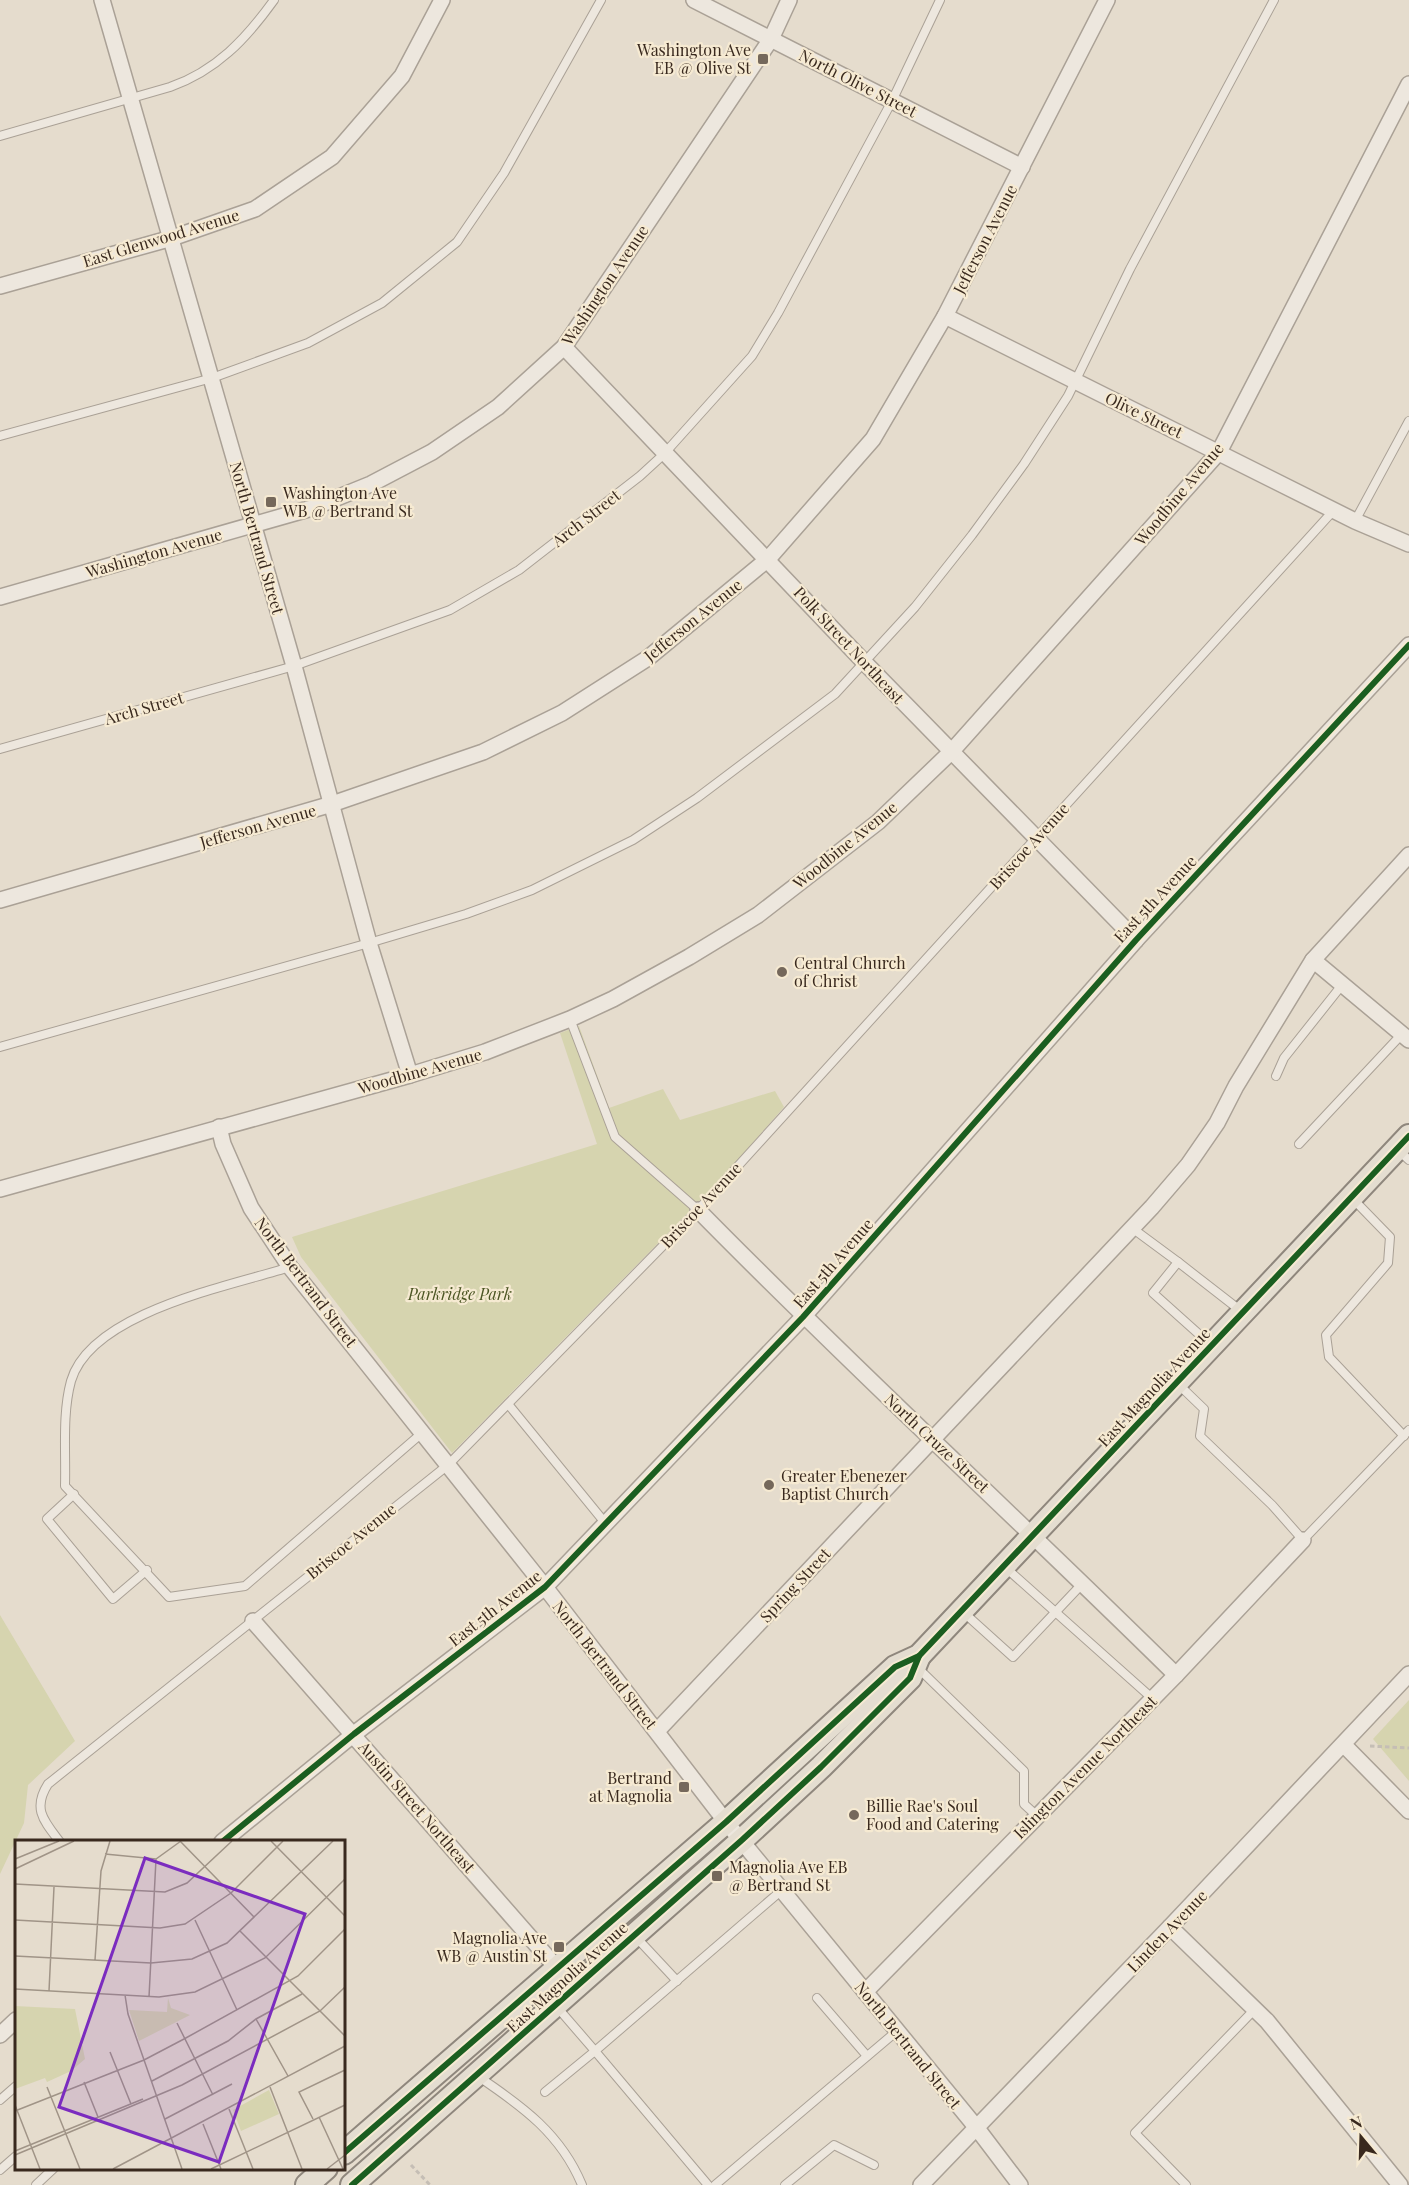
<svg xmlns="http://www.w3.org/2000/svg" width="1409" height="2185" font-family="'Playfair Display',serif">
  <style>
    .green { fill: #d6d4af }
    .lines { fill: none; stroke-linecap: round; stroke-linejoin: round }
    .lane-casing { stroke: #aaa196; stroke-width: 10 }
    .street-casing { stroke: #aaa196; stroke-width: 18 }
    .primary-casing { stroke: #8f877d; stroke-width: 26 }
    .path { stroke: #c5beb5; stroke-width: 3; stroke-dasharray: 4.5 3; stroke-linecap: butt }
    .lane { stroke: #ede7de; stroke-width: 8 }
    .street { stroke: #ede7de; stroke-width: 15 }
    .primary { stroke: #e4ddd0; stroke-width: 22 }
    .cycleway-casing { stroke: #f6ead2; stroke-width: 10 }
    .cycleway { stroke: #1b5e20; stroke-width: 6 }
    .poi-dot { fill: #75685b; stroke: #f6ead2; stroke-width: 2 }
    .labels { text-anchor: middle; stroke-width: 4.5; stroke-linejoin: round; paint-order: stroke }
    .poi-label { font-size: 16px; fill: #39291e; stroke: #f6ead2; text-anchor: start }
    .street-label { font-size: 16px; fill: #39291e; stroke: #f6ead2 }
    .park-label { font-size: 16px; font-style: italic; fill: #4c5624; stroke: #f6ead2 }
    .inset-road { fill: none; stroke: #a09487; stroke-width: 1.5 }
    .view { fill: #7b2cbf; fill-opacity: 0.15; stroke: #7b2cbf; stroke-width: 3 }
    .inset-edge { fill: none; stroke: #39291e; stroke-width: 3 }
  </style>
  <rect width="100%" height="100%" fill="#e5dccd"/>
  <g class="green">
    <polygon points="579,1026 609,1108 663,1089 680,1120 775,1091 784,1107 725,1175 452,1453 301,1257 292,1237 597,1144 560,1033"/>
    <polygon points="0,1615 75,1741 28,1785 24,1823 0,1874"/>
    <polygon points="1409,1700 1409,1781 1373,1739"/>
  </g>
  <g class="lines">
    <g class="lane-casing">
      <g id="lane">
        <path d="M0,136L170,87C216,71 246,39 274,0"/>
        <polyline points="0,436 212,378 308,343 382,303 457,242 504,173 601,0"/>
        <polyline points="1355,521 1409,421"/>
        <polyline points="0,749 294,666 450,610 519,570 640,476 664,454 752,356 778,313 892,101 940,0"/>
        <polyline points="570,1019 615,1137 698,1210"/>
        <polyline points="0,1047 369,943 466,914 532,890 633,840 697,798 835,694 915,607 972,535 1024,464 1068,396 1130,269 1274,0"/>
        <polyline points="1276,1076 1284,1058 1342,985"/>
        <polyline points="1299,1144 1402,1034"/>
        <polyline points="1398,1150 1409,1160"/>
        <polyline points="1353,1199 1390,1237 1388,1263 1326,1335 1329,1357 1404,1436"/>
        <polyline points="1132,1228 1178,1262"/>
        <path d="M290,1267C230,1286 91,1312 71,1381C62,1414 66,1452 65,1486L169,1597L245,1586L422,1433"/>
        <polyline points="1211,1345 1153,1293 1178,1262 1241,1311"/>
        <polyline points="1178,1384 1204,1409 1200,1436 1272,1505 1303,1540 1409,1430"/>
        <polyline points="508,1404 606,1524"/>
        <polyline points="74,1494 47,1519 113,1599 147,1570"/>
        <polyline points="1006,1568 1153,1699"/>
        <polyline points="962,1611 1013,1657 1083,1583"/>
        <polyline points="916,1666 1024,1771 1024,1804 1037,1816"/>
        <path d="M60,1842C44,1821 32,1809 48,1784L448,1465L698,1210L1334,510"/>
        <polyline points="635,1936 677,1981"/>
        <polyline points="817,1998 867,2056"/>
        <polyline points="557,2007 595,2051 782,1890"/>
        <path d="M479,2077C522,2106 561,2134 582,2185"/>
        <polyline points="545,2092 595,2051 708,2185"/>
        <polyline points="0,2100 16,2086"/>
        <polyline points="0,2170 16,2156"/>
        <polyline points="36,2185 54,2168"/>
        <polyline points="715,2185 897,2031"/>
        <polyline points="785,2185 834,2145 874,2165"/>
        <polyline points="1186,2185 1135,2133 1255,2009"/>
      </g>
    </g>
    <g class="street-casing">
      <g id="street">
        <polyline points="102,0 294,666 369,943 410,1075"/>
        <polyline points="694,0 1022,167"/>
        <polyline points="0,286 172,238 255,209 332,157 402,76 442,0"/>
        <polyline points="945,316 1355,521 1409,544"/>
        <polyline points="564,347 865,663 1136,940"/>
        <polyline points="0,597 312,508 371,484 432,452 498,407 564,347 771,39 789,0"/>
        <polyline points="0,900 332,804 483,752 562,713 648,658 768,559 873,439 945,316 1107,0"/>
        <polyline points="1313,960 1409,1040"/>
        <polyline points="219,1127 223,1144 251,1208 290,1267 545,1587 726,1822 976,2127 1020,2185"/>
        <polyline points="0,1189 410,1075 485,1052 570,1019 613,999 689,957 758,915 878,822 952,751 1219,452 1409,84"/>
        <path d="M698,1210C854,1369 1018,1519 1176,1675"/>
        <polyline points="253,1621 556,1967"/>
        <polyline points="657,1731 1152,1207 1188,1165 1217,1123 1236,1086 1313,960 1409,855"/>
        <polyline points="1344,1745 1409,1811"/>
        <polyline points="222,1842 354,1734 545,1587 803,1317 1136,940 1409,645"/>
        <polyline points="1170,1927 1267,2021 1400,2185"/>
        <polyline points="865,1992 1176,1675 1303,1540"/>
        <polyline points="0,2035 16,2020"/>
        <polyline points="921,2185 1170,1927 1409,1674"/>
      </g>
    </g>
    <g class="primary-casing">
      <g id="primary">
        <polyline points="344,2153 726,1822 895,1667 919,1656 1409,1136"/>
        <polyline points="307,2185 326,2168"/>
        <polyline points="352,2185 742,1840 821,1767 910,1678 919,1656"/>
      </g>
    </g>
    <g class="path">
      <polyline points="1370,1746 1409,1748"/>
      <polyline points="411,2165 430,2185"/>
    </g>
    <use href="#lane" class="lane"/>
    <use href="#street" class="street"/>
    <use href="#primary" class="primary"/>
    <g class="cycleway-casing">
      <g id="cycleway">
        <polyline points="222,1842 354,1734 545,1587 803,1317 1136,940 1409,645"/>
        <polyline points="344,2153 726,1822 895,1667 919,1656 1409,1136"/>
        <polyline points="352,2185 742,1840 821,1767 910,1678 919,1656"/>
      </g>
    </g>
    <use href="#cycleway" class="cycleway"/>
  </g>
  <g class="poi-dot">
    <rect x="757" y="53" width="12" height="12" rx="3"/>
    <rect x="265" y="496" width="12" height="12" rx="3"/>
    <circle cx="782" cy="972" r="6"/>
    <circle cx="769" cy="1485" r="6"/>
    <rect x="678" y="1781" width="12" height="12" rx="3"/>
    <circle cx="854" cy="1815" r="6"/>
    <rect x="711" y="1870" width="12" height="12" rx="3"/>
    <rect x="553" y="1941" width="12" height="12" rx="3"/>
  </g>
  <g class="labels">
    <g class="poi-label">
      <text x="751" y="56" text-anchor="end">Washington Ave<tspan x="751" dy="18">EB @ Olive St</tspan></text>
      <text x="283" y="499">Washington Ave<tspan x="283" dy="18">WB @ Bertrand St</tspan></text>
      <text x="794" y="969">Central Church<tspan x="794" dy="18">of Christ</tspan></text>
      <text x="781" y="1482">Greater Ebenezer<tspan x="781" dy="18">Baptist Church</tspan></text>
      <text x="672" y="1784" text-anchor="end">Bertrand<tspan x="672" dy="18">at Magnolia</tspan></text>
      <text x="866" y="1812">Billie Rae's Soul<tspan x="866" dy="18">Food and Catering</tspan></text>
      <text x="729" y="1873">Magnolia Ave EB<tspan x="729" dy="18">@ Bertrand St</tspan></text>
      <text x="547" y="1944" text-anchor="end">Magnolia Ave<tspan x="547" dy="18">WB @ Austin St</tspan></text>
    </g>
    <g class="street-label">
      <text transform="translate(858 83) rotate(27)" y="6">North Olive Street</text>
      <text transform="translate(161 238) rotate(-17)" y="6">East Glenwood Avenue</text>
      <text transform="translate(985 239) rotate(-63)" y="6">Jefferson Avenue</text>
      <text transform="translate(605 285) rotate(-56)" y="6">Washington Avenue</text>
      <text transform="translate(1144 415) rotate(26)" y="6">Olive Street</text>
      <text transform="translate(1179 494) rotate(-50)" y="6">Woodbine Avenue</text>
      <text transform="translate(586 518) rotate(-38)" y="6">Arch Street</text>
      <text transform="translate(257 538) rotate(74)" y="6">North Bertrand Street</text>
      <text transform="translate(154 553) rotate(-16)" y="6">Washington Avenue</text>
      <text transform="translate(693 620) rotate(-39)" y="6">Jefferson Avenue</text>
      <text transform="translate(849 645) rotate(47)" y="6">Polk Street Northeast</text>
      <text transform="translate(144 708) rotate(-16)" y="6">Arch Street</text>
      <text transform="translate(258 826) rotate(-16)" y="6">Jefferson Avenue</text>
      <text transform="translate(845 845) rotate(-39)" y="6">Woodbine Avenue</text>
      <text transform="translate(1029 846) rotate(-48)" y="6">Briscoe Avenue</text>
      <text transform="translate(1155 899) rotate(-47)" y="6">East 5th Avenue</text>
      <text transform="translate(420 1071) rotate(-16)" y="6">Woodbine Avenue</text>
      <text transform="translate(701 1205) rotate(-47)" y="6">Briscoe Avenue</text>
      <text transform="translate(833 1263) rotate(-49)" y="6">East 5th Avenue</text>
      <text transform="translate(306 1282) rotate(53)" y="6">North Bertrand Street</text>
      <text transform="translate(1154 1387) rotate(-47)" y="6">East Magnolia Avenue</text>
      <text transform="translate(937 1443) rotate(43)" y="6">North Cruze Street</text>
      <text transform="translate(351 1541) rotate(-39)" y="6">Briscoe Avenue</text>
      <text transform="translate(795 1585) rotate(-47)" y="6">Spring Street</text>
      <text transform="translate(495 1608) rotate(-38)" y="6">East 5th Avenue</text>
      <text transform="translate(605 1665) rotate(52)" y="6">North Bertrand Street</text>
      <text transform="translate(1085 1767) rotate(-45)" y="6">Islington Avenue Northeast</text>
      <text transform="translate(417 1807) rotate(49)" y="6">Austin Street Northeast</text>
      <text transform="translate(1167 1931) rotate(-46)" y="6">Linden Avenue</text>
      <text transform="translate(567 1977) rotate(-42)" y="6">East Magnolia Avenue</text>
      <text transform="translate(908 2045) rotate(51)" y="6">North Bertrand Street</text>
    </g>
    <g class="park-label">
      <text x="460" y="1300">Parkridge Park</text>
    </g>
  </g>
  <g transform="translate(15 1840)">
    <rect width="330" height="330" fill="#e5dccd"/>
    <path d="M153,158L156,168L175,175L124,201L114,170L152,172ZM0,166L60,169L70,219L56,231L32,242L30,238L0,249ZM254,250L264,274L226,291L218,270Z" fill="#d6d4af"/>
    <path class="inset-road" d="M165,1L239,77M256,1L330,76M90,14L141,19L166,1M0,19L44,1M0,29L59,1M0,44L150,52L172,43L217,1M0,80L145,88L170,84L216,53L268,1M180,80L222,170M225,91L330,196M0,116L136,123L177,119L212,103L318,1M80,120L86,31L95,1M0,149L144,157L180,152L250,118L330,39M34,151L39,47M110,155L113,174L167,329M134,157L141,19M241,179L273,236M162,183L198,255M95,212L116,264M137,241L213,201L241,179L287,154M69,242L83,277M32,247L65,329M255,247L287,329M0,265L25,329M214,269L238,329M0,271L129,220L169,199L283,136L330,89M304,277L328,329M150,279L217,244M298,279L284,252L330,230M188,284L206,329M0,311L128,259M0,315L167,245L305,171L330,147M98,329L330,206M196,329L330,265M312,329L330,315"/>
    <path class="view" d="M130,18L290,74L204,322L44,267Z"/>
    <rect width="330" height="330" class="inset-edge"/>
  </g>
  <g transform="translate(1361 2137) rotate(341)" stroke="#f6ead2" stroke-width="4.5" paint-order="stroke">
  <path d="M0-4.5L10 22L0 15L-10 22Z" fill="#39291e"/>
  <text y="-9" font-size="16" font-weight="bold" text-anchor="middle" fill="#39291e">N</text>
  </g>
</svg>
